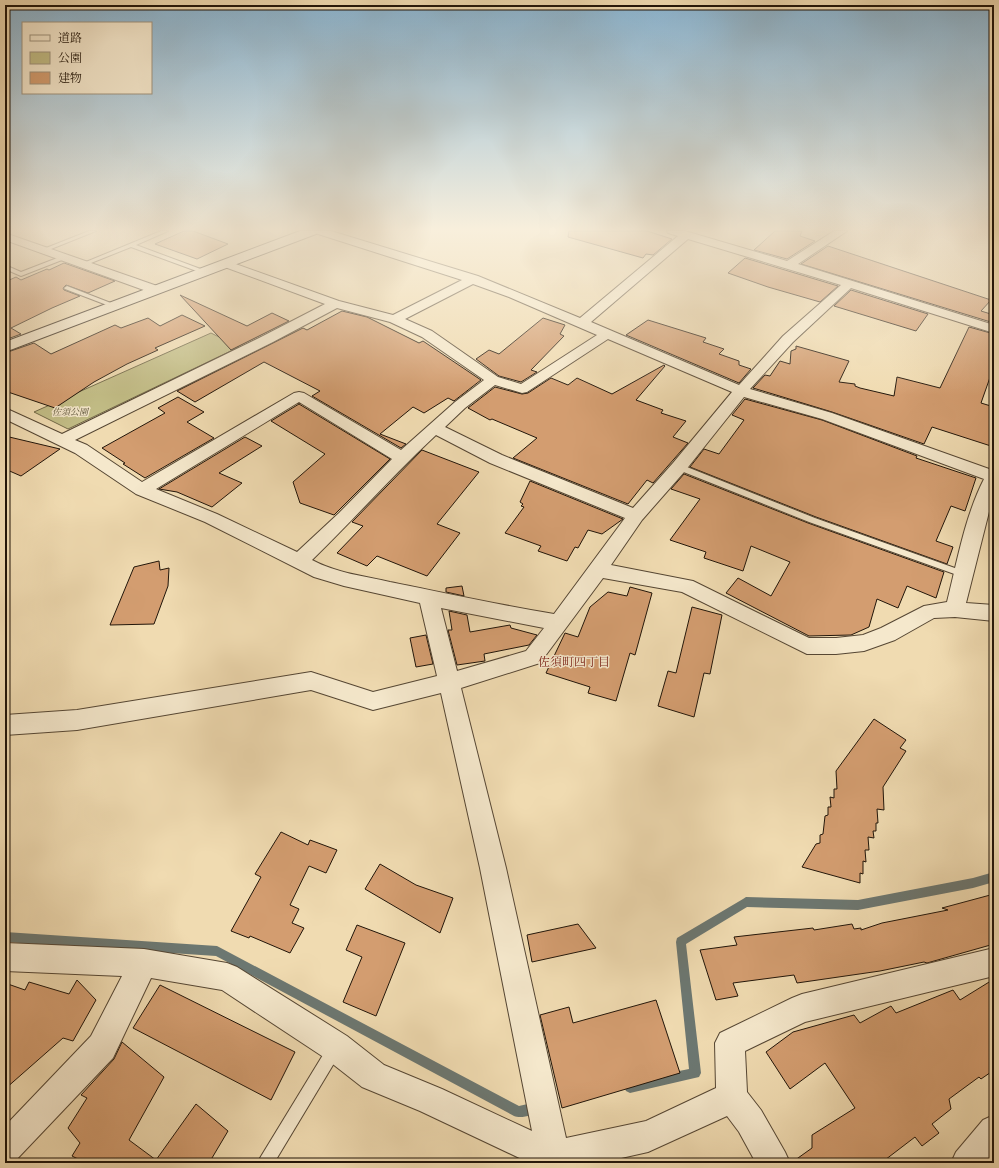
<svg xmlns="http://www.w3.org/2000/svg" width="999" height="1168" font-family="'Libre Caslon Text','Noto Serif JP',serif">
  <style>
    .green { fill: #c2bd86; stroke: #726948 }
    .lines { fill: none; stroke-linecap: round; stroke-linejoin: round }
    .stream { fill: #6c7771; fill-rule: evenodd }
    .building { fill: #d39d70; stroke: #211509 }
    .lane-casing { stroke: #554633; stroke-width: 2 }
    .street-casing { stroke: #554633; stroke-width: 2 }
    .secondary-casing { stroke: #211509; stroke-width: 2 }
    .lane { fill: #f5e8cc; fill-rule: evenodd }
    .street { fill: #f5e8cc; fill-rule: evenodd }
    .secondary { fill: #f5e8cc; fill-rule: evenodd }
    .labels { text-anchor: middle; stroke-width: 3; stroke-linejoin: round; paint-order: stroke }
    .far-park-label { font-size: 9px; font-style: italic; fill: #595035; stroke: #f5e8cc }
    .neighbourhood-label { font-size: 12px; fill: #7a1f14; stroke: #f5e8cc }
  </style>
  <rect width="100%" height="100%" fill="#f0dbb1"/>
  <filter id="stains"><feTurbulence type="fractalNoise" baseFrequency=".005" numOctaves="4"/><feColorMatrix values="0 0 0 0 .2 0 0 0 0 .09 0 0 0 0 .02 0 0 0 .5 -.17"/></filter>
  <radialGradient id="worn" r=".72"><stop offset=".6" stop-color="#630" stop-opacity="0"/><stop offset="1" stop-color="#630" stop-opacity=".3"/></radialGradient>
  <polygon class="green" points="211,333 239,347 68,429 34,412"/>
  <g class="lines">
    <g class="stream">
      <polygon points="994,872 994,882 973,888 858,910 747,907 686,944 701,1073 699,1077 630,1093 626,1091 624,1087 626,1083 630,1081 689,1069 676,942 677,938 743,899 746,897 858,900 973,878"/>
      <path d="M5,932L217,946L519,1106L536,1102L540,1104L542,1108L540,1112C533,1115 521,1119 514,1116L216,956L5,942Z"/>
    </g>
  </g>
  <g class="building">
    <polygon points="184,231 193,231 228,244 197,259 155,244"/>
    <polygon points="569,231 647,231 672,239 653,255 646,254 643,258 568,237"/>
    <polygon points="775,231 802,231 800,236 815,241 787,259 754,250"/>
    <polygon points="828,246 991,300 981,311 994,315 994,323 801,264"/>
    <polygon points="745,258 838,286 820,302 768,287 728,273"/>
    <polygon points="64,263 115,281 88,293 66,285 63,288 64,290 80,296 52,308 11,328 21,334 5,340 5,282 16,277 21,280 47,269 49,270"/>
    <polygon points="851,290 928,314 916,331 834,306"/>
    <polygon points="180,295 247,326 272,313 289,321 231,350"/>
    <polygon points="342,311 367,317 419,343 423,341 481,380 454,401 448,398 424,413 413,407 380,434 406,444 401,448 312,396 320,391 264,362 195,402 177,391 303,328 307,330"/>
    <polygon points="182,315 205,326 155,348 158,350 127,364 94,382 55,408 5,391 5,353 34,343 51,354 115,325 121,328 148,318 160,326"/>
    <polygon points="543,318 565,325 560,334 564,336 531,370 537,372 521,382 499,376 476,359 489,350 499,354"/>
    <polygon points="648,320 706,338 703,342 724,349 719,354 739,361 739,365 751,369 739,383 626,335"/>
    <polygon points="969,327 994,334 994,366 981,403 994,407 994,447 932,427 924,444 832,412 753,388 765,375 770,376 780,361 790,364 791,351 796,349 796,346 849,361 839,382 855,384 855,386 860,388 894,396 897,377 940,388"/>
    <polygon points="664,365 665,366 636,400 663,410 661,413 686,421 673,437 688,443 653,483 647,480 628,504 513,458 537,438 492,419 490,420 468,408 495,387 522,394 528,393 551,378 568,385 577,378 612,394"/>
    <polygon points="178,397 204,412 187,422 214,438 145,478 123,464 125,463 102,448 165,413 158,408"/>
    <polygon points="745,399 822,420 917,456 916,458 976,478 965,511 951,506 936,541 953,547 947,564 816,517 690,467 704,449 719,454 744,420 732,415"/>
    <polygon points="299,404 390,459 334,515 300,503 293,482 325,454 271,421"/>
    <polygon points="5,436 60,449 21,476 5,469"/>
    <polygon points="245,437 262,446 219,473 242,483 212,507 177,492 159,489"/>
    <polygon points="422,450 479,472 437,524 460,533 427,576 377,556 367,566 337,553 363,526 352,522"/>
    <polygon points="684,474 808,523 944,572 936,598 907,586 898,608 877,599 869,627 851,635 809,636 726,593 738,578 771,596 790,562 751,546 743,571 704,558 706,552 670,540 700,499 671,489"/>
    <polygon points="530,481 623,519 602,534 588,530 578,548 575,547 567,561 538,551 541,546 505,533 524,507 521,506 523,504 520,502"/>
    <polygon points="159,561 160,570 169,568 168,586 154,624 110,625 134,567"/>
    <polygon points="462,586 464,596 446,592 446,588"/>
    <polygon points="630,587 652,593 635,655 630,653 616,701 588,693 590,687 546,673 565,633 578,637 590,607 608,592 627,596"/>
    <polygon points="692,607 722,615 710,674 704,673 694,717 658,706 668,671 676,673"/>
    <polygon points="449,611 467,615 470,632 510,625 511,628 537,635 529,645 484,654 485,661 457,665 448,630 452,630"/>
    <polygon points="426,635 433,664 416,667 410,638"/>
    <polygon points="874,719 906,740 900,748 906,751 883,787 884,810 877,809 878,823 876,823 876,831 873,831 874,838 868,837 869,850 865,850 866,862 863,861 863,874 860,873 860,883 802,867 816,844 820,843 820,835 823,834 825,816 828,815 828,807 831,807 830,797 834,798 834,789 837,789 836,771"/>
    <polygon points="281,832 308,845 310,840 337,850 326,873 309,866 290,905 299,909 292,923 304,928 290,953 250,936 249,938 231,931 261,877 255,874"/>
    <polygon points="380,864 416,885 453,898 440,933 365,889"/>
    <polygon points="994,894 994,944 927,963 924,962 880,971 797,983 794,975 733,983 738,996 716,1000 700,950 737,945 734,937 813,928 814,930 852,924 854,929 861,928 861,930 882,923 948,910 942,908"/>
    <polygon points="578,924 596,948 532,962 527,935"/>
    <polygon points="357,925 405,943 376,1016 343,1002 362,957 346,950"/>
    <polygon points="994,979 994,1070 981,1079 979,1077 949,1099 951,1109 932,1124 939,1133 922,1146 915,1137 881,1163 791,1163 812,1148 812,1135 855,1108 825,1063 790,1089 766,1052 793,1032 854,1015 860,1023 891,1006 896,1013 953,990 960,1000"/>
    <polygon points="77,980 96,1000 73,1041 63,1038 5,1089 5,983 25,990 29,982 69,994"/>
    <polygon points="160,985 295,1052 271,1100 133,1028"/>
    <polygon points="656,1000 680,1073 562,1108 540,1015 569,1007 573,1023"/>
    <polygon points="122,1042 164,1077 129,1140 156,1160 196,1104 228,1131 209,1163 86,1163 72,1156 80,1143 68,1128 87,1098 81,1095 114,1059"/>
  </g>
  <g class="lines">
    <g class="lane-casing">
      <g id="lane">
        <polygon points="89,231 96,231 46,251 41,250"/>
        <polygon points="161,231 168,231 136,245 206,271 206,273 202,273 131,247 86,265 81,264"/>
        <polygon points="65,255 68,257 67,258 21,276 5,269 5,265 21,272"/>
        <polygon points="67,286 116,305 117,306 112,307 65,289 64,288"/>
        <polygon points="676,465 682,465 815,518 966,572 967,574 963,577 960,576 809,522 676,469 675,467"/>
        <polygon points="334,1043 339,1045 341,1050 339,1055 274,1163 257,1163 329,1045"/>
      </g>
    </g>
    <g class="street-casing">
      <g id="street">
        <path d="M314,231H331L478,276L580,318L678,236L668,233L667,231H685L787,261L834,231H847L798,264L994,325V333L851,288L793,342L750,389L832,413L992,470H994V492L966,603L994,605V621L955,617L934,618L895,640L864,651L836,654H807L682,592L603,578L540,663L461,688L506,868L566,1138L646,1121L716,1088L715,1043L720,1033L792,998L802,994L994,948V976L805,1022L745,1051L747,1092L761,1110L785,1152L790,1163H756L739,1132L727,1116L648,1152L599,1163H530L420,1111L362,1087L325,1058L222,990L151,978L113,1058L16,1160L5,1163V1126L91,1036L122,976L5,971V943L144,949L227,963L237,967L347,1036L384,1065L442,1089L532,1131L480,868L441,693L373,710L311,690L77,730L5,735V715L77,710L311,672L373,692L437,676L420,603L344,586L314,577L205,522L136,494L75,453L5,419V408L62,434L263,336L325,304L222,266L220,264L222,262H230L339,301L393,315L462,280L315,233ZM688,239L841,285L783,336L739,385L591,322ZM473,284L509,297L597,335L521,384L498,377L432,331L405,319ZM337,308L390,322L422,337L484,380L455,402L401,450L304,393L299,392L294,393L142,482L87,445L75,440L273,342ZM608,339L732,392L673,463L633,508L502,455L445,427L465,408L495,385L522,393L527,392ZM744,397L822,419L984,479C965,516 957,562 947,602L924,606L881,628L863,635L836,638H809L693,581L611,565L642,520L685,471ZM299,402L392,459L339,513L297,552L217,514L156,489ZM436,435L490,463L625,518L554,614C499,605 445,593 390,582C364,576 336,573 312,560C354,519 393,475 436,435ZM441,608L544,628L526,651L457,671Z"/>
        <polygon points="5,233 160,287 162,290 160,293 152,293 5,240"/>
        <polygon points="994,1115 994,1156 988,1163 951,1163 956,1152 983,1120"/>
      </g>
    </g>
    <g class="secondary-casing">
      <polygon id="secondary" points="300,231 318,231 316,234 5,352 5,342"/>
    </g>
    <use href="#lane" class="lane"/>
    <use href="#street" class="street"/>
    <use href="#secondary" class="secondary"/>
  </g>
  <linearGradient id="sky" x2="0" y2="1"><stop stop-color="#8ab6d4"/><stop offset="0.58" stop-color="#f8efdc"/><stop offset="1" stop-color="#f8efdc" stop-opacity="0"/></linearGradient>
  <rect width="999" height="395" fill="url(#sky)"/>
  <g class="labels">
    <g class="far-park-label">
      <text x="70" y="415">佐須公園</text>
    </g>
    <g class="neighbourhood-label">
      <text x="574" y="666">佐須町四丁目</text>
    </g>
  </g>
  <rect width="999" height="1168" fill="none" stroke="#f0dbb1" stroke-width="20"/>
  <rect x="6" y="6" width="987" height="1156" fill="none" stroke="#211509" stroke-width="2"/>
  <rect x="10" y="10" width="979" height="1148" fill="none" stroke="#211509"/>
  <rect x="22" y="22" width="130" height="72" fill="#f5e8cc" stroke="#a0947e"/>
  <rect x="30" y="35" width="20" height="6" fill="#f5e8cc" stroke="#a0947e"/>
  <text x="58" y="42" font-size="12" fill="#211509">道路</text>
  <rect x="30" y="52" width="20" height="12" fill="#c2bd86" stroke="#a0947e"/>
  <text x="58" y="62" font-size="12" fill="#211509">公園</text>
  <rect x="30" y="72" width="20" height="12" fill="#d39d70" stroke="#a0947e"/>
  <text x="58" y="82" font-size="12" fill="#211509">建物</text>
  <rect width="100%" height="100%" filter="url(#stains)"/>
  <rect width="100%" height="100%" fill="url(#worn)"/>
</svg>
